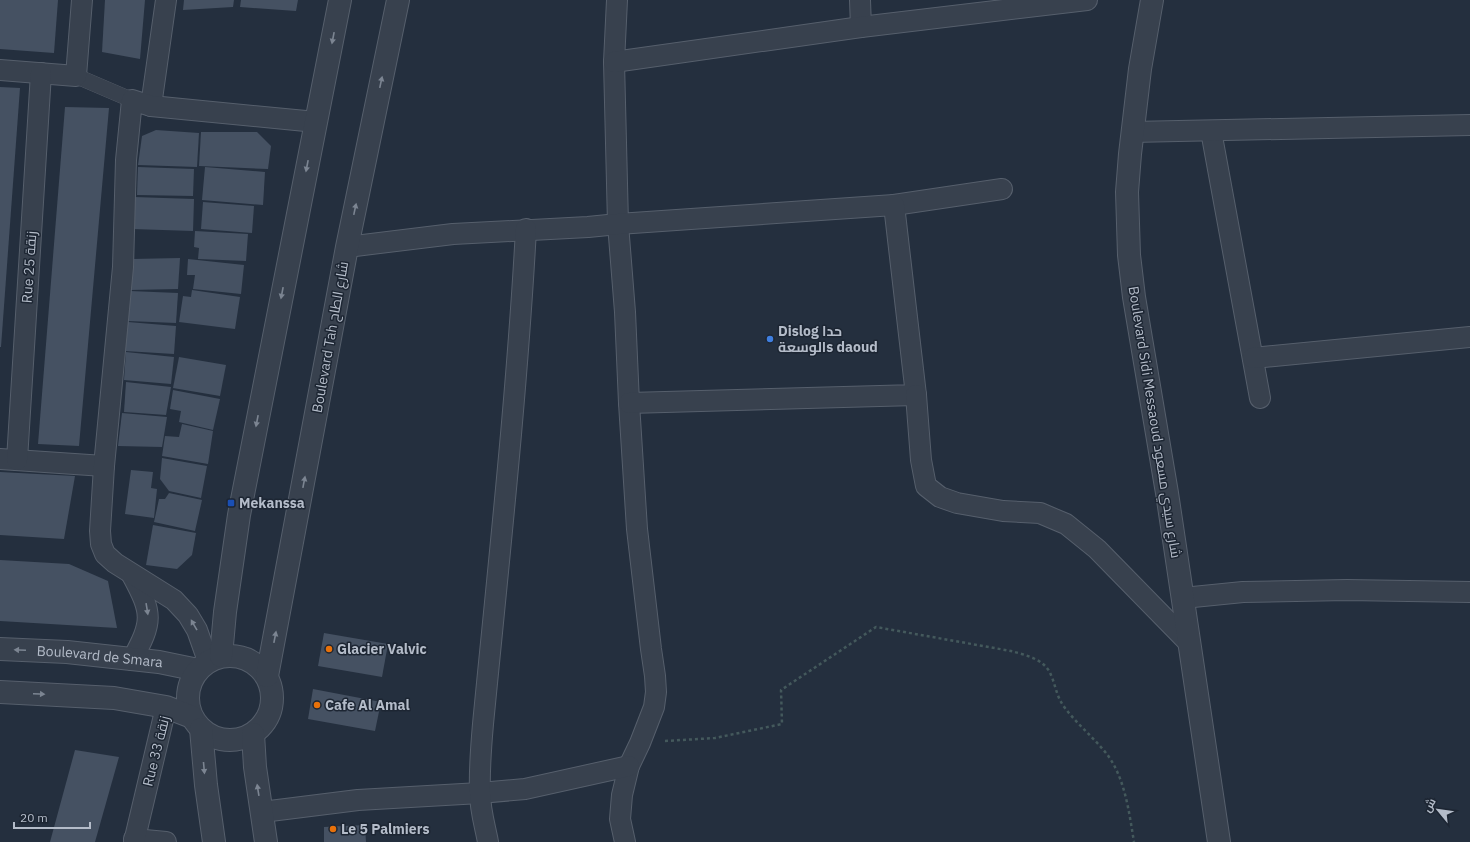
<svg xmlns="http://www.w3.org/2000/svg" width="1470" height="842" font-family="'IBM Plex Sans',Cairo,sans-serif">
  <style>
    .building { fill: #455162 }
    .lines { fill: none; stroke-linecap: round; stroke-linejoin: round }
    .pedestrian-casing { stroke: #565f6c; stroke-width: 16 }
    .minor-casing { stroke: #565f6c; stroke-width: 22 }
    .tertiary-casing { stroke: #565f6c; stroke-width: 24 }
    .path { stroke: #44595c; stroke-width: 2.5; stroke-dasharray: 3 3; stroke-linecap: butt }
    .pedestrian { stroke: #38414e; stroke-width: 15 }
    .minor { stroke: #38414e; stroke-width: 20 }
    .tertiary { stroke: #38414e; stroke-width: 22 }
    .oneway { fill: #7c8592 }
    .shop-dot { fill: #3f7fe0; stroke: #1d2633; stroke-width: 1.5 }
    .transit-dot { fill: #1a4fb4; stroke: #1d2633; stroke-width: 1.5 }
    .food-dot { fill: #e8710a; stroke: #1d2633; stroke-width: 1.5 }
    .labels { text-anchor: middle; stroke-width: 3; stroke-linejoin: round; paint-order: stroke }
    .street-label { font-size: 14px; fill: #b4bcc9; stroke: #1d2633 }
    .poi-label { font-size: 14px; font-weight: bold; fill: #b4bcc9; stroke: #1d2633; text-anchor: start }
  </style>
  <rect width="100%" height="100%" fill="#242f3e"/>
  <g class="building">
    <polygon points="0,0 58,0 54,53 0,49"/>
    <polygon points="105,0 145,0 140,59 102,52"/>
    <polygon points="184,0 234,0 233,7 183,10"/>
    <polygon points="241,0 298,0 296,11 240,7"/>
    <polygon points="0,87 20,88 1,347 0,347"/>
    <polygon points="65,107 109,108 79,446 38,444"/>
    <polygon points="156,130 199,133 197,167 138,165 142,136"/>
    <polygon points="201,132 257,132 271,146 268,169 199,166"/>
    <polygon points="138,167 194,169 193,196 137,195"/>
    <polygon points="205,167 265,172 263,205 202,200"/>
    <polygon points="134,197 194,199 193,231 132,229"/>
    <polygon points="203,202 254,206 252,233 201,229"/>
    <polygon points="195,231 248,234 246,261 198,259 199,248 194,247"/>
    <polygon points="180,258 178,289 130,290 132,259"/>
    <polygon points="188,259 244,265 241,294 193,289 195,275 187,275"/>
    <polygon points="192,290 240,297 235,329 179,322 183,296 191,297"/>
    <polygon points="130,291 178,293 176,323 128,321"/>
    <polygon points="128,322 176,326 174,354 125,351"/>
    <polygon points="126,352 174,357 171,384 124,380"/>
    <polygon points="179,357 226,365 220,396 173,388"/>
    <polygon points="126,382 171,387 166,415 124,412"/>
    <polygon points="173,390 220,399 213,430 179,422 181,411 170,409"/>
    <polygon points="122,413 167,417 162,447 118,446"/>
    <polygon points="182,424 213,431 208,464 162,456 165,436 179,437"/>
    <polygon points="162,458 207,466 201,498 169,491 160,479"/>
    <polygon points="131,470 153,472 151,488 157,489 154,518 125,514"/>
    <polygon points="0,472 75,476 64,539 0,535"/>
    <polygon points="169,493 202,500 195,531 154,522 159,499 165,499"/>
    <polygon points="153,525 196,533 192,555 177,569 146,565"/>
    <polygon points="0,560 69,564 108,581 117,628 0,621"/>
    <polygon points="324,633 388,644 382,677 318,666"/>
    <polygon points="313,689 381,702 375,731 308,719"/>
    <polygon points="75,750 119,757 95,842 50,842"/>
    <polygon points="365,825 366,842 324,842 324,827"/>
  </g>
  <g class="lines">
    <g class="pedestrian-casing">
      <polyline id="pedestrian" points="76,76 132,100"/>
    </g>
    <g class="minor-casing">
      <g id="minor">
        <polyline points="617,0 614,62 618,224 625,312 629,403 637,529 651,649 655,676 656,692 654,707 640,743 629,766 622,795 620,819 625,842"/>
        <polyline points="860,0 861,27"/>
        <polyline points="614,62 861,27 1087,0"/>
        <polyline points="0,70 76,76 82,0"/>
        <polyline points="151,106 166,0"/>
        <polyline points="1211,131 1260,398"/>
        <polyline points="1132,132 1470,125"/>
        <polyline points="894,205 1002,189"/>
        <polyline points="347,247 453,234 588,227 618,224 894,205 916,395 629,403"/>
        <polyline points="1253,358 1470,337"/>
        <polyline points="916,395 921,460 926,486 940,497 957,503 1003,511 1040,513 1066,524 1097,549 1189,643"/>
        <polyline points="0,459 104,466"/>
        <polyline points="17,460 41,73"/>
        <polyline points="1183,598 1243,592 1347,590 1470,592"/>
        <path d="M132,660C153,621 153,614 132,575"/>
        <polyline points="208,661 197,630 188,615 174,600 115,563 105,554 101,544 100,531 104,466 123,267 126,160 132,100 151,106 316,122"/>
        <polyline points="262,812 358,800 480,793 525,789 629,766"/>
        <polyline points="134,839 166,842"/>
        <polyline points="134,842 166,707"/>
        <path d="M488,842C485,826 480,810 480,793C479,770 481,747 483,724C499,559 517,395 526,229"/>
      </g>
    </g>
    <g class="tertiary-casing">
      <g id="tertiary">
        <polyline points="1152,0 1140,69 1130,154 1127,192 1129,255 1134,297 1167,493 1219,842"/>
        <path id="s1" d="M0,649L67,652L159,662L198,670"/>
        <circle cx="230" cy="698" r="42"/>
        <polyline points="221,656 225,612 239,515 340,0"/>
        <polyline points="267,676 347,247 398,0"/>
        <polyline points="0,692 114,698 166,707 192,717"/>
        <polyline points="201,729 206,785 214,842"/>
        <polyline points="253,734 255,767 266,842"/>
      </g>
    </g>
    <path class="path" d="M665,741L715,738L782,724L781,690L876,627L1011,651C1025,655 1045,659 1051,675C1056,687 1057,698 1065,708C1077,724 1093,737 1106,753C1125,777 1129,812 1134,842"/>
    <use href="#pedestrian" class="pedestrian"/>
    <use href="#minor" class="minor"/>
    <use href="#tertiary" class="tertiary"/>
  </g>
  <defs><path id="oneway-solid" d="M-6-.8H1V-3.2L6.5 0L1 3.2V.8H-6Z"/></defs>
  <g class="oneway">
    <use href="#oneway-solid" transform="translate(333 38) rotate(101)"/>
    <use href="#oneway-solid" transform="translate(381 82) rotate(-78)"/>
    <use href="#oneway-solid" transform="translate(307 166) rotate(101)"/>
    <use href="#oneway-solid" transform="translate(355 209) rotate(-78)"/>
    <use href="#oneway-solid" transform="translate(282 293) rotate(101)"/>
    <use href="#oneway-solid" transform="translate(257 421) rotate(101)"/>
    <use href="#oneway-solid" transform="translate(304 482) rotate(-79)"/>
    <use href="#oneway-solid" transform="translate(147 609) rotate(81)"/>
    <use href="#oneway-solid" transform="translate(194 625) rotate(-120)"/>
    <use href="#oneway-solid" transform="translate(275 637) rotate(-79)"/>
    <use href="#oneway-solid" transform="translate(20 650) rotate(-177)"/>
    <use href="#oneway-solid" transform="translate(39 694) rotate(3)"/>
    <use href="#oneway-solid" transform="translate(204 768) rotate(85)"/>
    <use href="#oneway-solid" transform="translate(258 790) rotate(-99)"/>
  </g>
  <circle class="shop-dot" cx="770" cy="339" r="4"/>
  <rect class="transit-dot" x="227" y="499" width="8" height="8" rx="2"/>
  <g class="food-dot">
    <circle cx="329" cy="649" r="4"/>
    <circle cx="317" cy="705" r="4"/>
    <circle cx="333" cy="829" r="4"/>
  </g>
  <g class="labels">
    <g class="street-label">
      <text transform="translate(29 267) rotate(-86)" y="5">Rue 25 زنقة</text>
      <text transform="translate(330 337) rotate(-80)" y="5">Boulevard Tah شارع الطاح</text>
      <text transform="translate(1155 422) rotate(81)" y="5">Boulevard Sidi Messaoud شارع سيدي مسعود</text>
      <text dy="5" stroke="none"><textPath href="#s1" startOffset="100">Boulevard de Smara</textPath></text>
      <text transform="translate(156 751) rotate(-76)" y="5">Rue 33 زنقة</text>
    </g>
    <g class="poi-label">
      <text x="778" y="336">Dislog حدا<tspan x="778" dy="16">الوسعةs daoud</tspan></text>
      <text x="239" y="508">Mekanssa</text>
      <text x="337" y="654">Glacier Valvic</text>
      <text x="325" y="710">Cafe Al Amal</text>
      <text x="341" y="834">Le 5 Palmiers</text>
    </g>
  </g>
  <g transform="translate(1438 810) rotate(299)" stroke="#1d2633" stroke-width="3" paint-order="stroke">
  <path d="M0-3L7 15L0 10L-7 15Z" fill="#b4bcc9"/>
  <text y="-6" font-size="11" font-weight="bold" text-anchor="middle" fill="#b4bcc9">ش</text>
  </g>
  <path d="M14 822v6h76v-6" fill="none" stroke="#b4bcc9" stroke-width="2"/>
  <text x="20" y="822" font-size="12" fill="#b4bcc9" stroke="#1d2633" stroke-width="3" paint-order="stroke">20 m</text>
</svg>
